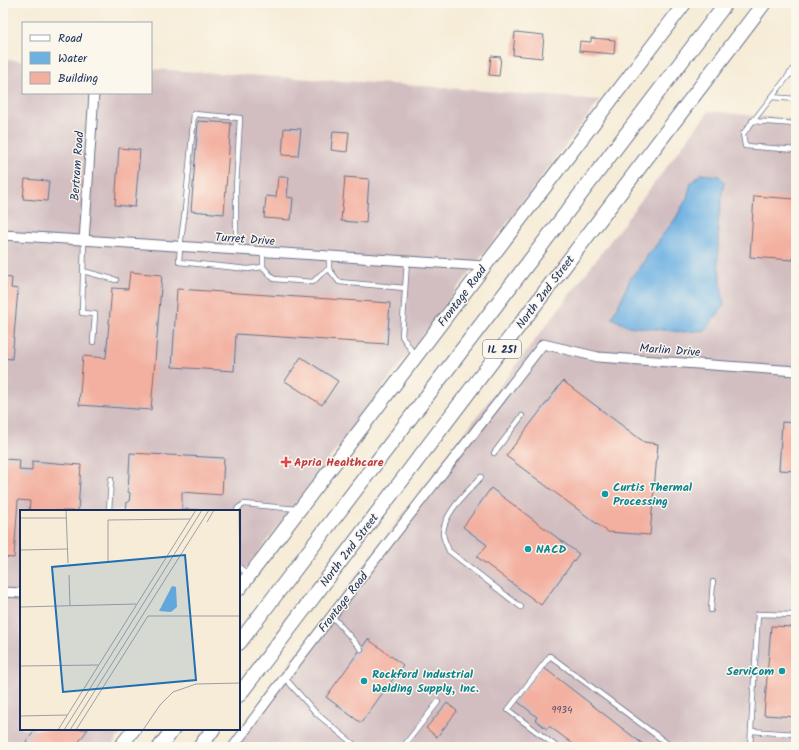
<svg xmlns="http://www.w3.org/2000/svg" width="799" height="750" font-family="Kalam,sans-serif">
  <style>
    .industrial { fill: #d2bec1 }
    .water { fill: #6db1e2; stroke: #4470a0 }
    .building { fill: #f3b0a0 }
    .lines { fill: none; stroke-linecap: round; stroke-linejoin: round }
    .lane-casing { stroke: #687188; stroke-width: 6 }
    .street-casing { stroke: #687188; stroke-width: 11 }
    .secondary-casing { stroke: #687188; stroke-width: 15 }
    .primary-casing { stroke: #687188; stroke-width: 16 }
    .lane { stroke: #fff; stroke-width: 4.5 }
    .street { stroke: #fff; stroke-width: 9 }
    .secondary { stroke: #fff; stroke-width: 13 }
    .primary { stroke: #fff; stroke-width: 14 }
    .health-dot { fill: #e0444e; stroke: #fbf7ec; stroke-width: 1.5 }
    .culture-dot { fill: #0f9aa8; stroke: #fbf7ec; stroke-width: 1.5 }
    .labels { text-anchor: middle; stroke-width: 3; stroke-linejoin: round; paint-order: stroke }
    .number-label { font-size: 10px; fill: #514f6e }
    .shield { fill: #fbf7ec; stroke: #5e6b89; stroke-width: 1 }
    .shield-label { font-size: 11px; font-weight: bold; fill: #1b2f5e }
    .street-label { font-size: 12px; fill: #1b2f5e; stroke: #fbf7ec }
    .health-label { font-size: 12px; font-weight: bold; fill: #be3a42; stroke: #fbf7ec; text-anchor: start }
    .culture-label { font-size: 12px; font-weight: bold; fill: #0d838f; stroke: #fbf7ec; text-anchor: start }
    .inset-road { fill: none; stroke: #9ea0a7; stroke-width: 1 }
    .view { fill: #1f6fb2; fill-opacity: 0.15; stroke: #1f6fb2; stroke-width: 2 }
    .inset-edge { fill: none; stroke: #1b2f5e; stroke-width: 2 }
  </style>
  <rect width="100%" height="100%" fill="#fbf7ec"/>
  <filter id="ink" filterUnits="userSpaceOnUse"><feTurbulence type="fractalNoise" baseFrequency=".025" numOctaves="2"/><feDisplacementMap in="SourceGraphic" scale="8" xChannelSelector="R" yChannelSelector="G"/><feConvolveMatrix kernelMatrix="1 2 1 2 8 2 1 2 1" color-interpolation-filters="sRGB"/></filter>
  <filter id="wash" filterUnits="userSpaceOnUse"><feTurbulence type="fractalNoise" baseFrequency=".012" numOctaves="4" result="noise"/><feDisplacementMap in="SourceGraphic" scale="16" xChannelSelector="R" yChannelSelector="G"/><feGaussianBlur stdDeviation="0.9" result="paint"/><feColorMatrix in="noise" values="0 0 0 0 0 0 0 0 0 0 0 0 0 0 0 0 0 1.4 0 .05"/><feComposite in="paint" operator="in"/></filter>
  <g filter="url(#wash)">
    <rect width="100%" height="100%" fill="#f6ecd7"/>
    <g class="industrial">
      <polygon points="3,59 23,61 23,93 151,93 151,69 422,86 600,100 239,578 239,511 21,511 21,729 124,729 111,747 3,747"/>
      <polygon points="709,111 796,120 796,747 226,747"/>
    </g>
    <polygon class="water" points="701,174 719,176 724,182 718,222 718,262 724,306 705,330 683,332 627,326 612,318 621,300 630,279 645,260 648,255 658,243 660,238 674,221 687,198 691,183"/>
    <g id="blocks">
      <g class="building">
        <polygon points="515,32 544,35 542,58 513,55"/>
        <polygon points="591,38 615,40 614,54 579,51 580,41 591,42"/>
        <polygon points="491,56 501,57 499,76 489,75"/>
        <polygon points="198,121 231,123 224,214 191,211"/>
        <polygon points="284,128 301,129 298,156 282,155"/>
        <polygon points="333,131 349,132 347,152 331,150"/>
        <polygon points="119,148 140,150 135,207 115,205"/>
        <polygon points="278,177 289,177 287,197 293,198 291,220 264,218 266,196 276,197"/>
        <polygon points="345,177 369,179 366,223 341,221"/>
        <polygon points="25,179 49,181 47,201 23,199"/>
        <polygon points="754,196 796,199 796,240 795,240 793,260 750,257"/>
        <polygon points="130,272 162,275 151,410 79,405 83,356 106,358 112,288 128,289"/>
        <polygon points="3,277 12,278 11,288 18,289 12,359 3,358"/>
        <polygon points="177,289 390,303 387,344 236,334 234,371 172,367"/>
        <polygon points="301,357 338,381 322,405 285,381"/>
        <polygon points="563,381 644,442 658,444 650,535 608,532 506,456"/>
        <polygon points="782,422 796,423 796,471 779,470"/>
        <polygon points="130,453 224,458 222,495 182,492 182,509 204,510 204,511 126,511 127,502 129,502 130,493 128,492"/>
        <polygon points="3,459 20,460 19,470 32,471 32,461 81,465 78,511 29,511 30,501 18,500 14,558 3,557"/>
        <polygon points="491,488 579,554 541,605 477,557 487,545 463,527"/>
        <polygon points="771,626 796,627 796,717 764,715"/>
        <polygon points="368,639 403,665 361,723 326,697"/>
        <polygon points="543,667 644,745 643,747 577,747 549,726 547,729 535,720 537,717 517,701"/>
        <polygon points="447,703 457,711 437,737 426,728"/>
        <polygon points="36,729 88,729 75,747 33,747 26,742"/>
      </g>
    </g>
  </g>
  <g filter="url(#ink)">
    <use href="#blocks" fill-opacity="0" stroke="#687188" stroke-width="1"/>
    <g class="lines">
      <g class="lane-casing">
        <g id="lane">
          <polyline points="796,66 743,134 745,146 796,150"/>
          <polyline points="789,74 796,75"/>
          <polyline points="771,97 796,99"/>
          <polyline points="752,121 796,124"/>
          <polyline points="84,241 82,313 95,314 93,342"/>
          <polyline points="236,250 236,187 240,118 194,114 185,210 180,247 179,262 248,269 263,267"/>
          <polyline points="263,252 263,267 274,279 313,282 321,274 329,269"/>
          <polyline points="329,256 329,269 339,282 405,288"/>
          <polyline points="407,261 402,336 415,356"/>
          <polyline points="83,271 116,280"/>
          <polyline points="494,453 522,416"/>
          <path d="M481,477C468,492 444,512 443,533C443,539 447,545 449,551L521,607"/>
          <polyline points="109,511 111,479"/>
          <polyline points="237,511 238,508 244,504 297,509"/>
          <polyline points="239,567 248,574"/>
          <polyline points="711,610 713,582"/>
          <polyline points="332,616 361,649"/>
          <polyline points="284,677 317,714 357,747"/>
          <polyline points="751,731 796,734"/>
          <polyline points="403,747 438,702"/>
          <polyline points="557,747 508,710 550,656 672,747"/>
          <path d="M678,747C682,744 687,744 691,747"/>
          <polyline points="750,747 758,614 796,615"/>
        </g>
      </g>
      <g class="street-casing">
        <g id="street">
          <polyline points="3,235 485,266"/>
          <polyline points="84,241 94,93"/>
          <polyline points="3,592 21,593"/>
          <path d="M233,747C333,610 440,478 543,344L598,357L796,371"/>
        </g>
      </g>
      <g class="secondary-casing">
        <g id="secondary">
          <polyline points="239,589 685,3"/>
          <polyline points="120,747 134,729"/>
        </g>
      </g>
      <g class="primary-casing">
        <g id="primary">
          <polyline points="239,643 726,3"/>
          <polyline points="239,695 764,3"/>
          <polyline points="160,747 173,729"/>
          <polyline points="200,747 213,729"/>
        </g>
      </g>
      <use href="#lane" class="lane"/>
      <use href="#street" class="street"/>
      <use href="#secondary" class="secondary"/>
      <use href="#primary" class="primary"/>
    </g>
  </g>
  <path class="health-dot" d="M284 456h4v4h4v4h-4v4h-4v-4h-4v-4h4z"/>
  <g class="culture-dot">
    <circle cx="605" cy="494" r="4"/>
    <circle cx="528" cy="549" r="4"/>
    <circle cx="782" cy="671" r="4"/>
    <circle cx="364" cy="681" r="4"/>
  </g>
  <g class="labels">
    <g class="number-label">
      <text x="562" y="713">9934</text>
    </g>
    <rect class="shield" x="483" y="340" width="38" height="18" rx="3"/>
    <g class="shield-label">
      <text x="502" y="353">IL 251</text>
    </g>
    <g class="street-label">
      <text transform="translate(77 166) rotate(-86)" y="4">Bertram Road</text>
      <text transform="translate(245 239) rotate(4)" y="4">Turret Drive</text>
      <text transform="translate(545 292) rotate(-53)" y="4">North 2nd Street</text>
      <text transform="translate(462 296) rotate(-53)" y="4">Frontage Road</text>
      <text transform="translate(670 350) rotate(4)" y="4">Marlin Drive</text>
      <text transform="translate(349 550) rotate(-53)" y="4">North 2nd Street</text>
      <text transform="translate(343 602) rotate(-52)" y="4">Frontage Road</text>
    </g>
    <g class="health-label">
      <text x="294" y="466">Apria Healthcare</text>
    </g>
    <g class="culture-label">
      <text x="613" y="491">Curtis Thermal<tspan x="613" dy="14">Processing</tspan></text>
      <text x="536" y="553">NACD</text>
      <text x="774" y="675" text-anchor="end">ServiCom</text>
      <text x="372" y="678">Rockford Industrial<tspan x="372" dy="14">Welding Supply, Inc.</tspan></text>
    </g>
  </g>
  <g transform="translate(20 510)">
    <rect width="220" height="220" fill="#f6ecd7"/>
    <path d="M152,76L156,77L157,97L151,102L139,101Z" fill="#6db1e2"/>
    <path class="inset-road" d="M46,0L48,53M219,0L220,65M0,8H47M187,12L194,0M0,40L48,39M88,51V10L170,9M49,65L50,96M0,97L116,94M0,156L78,155M0,206L47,205M38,220L176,0M44,220L182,0M50,220L189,0M56,220L128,106H220M123,220L140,195L153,182L176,174L220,173"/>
    <path class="view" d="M165,45L176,170L43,182L32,57Z"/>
    <rect width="220" height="220" class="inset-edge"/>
  </g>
  <rect width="799" height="750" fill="none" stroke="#fbf7ec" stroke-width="16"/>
  <rect x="22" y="22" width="130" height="72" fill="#fbf7ec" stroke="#a1a7b3"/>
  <rect x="30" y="35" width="20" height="6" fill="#ffffff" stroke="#a1a7b3"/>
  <text x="58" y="42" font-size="12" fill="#1b2f5e">Road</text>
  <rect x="30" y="52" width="20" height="12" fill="#6db1e2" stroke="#a1a7b3"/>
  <text x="58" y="62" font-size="12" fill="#1b2f5e">Water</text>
  <rect x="30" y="72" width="20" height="12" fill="#f3b0a0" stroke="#a1a7b3"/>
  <text x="58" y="82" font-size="12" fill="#1b2f5e">Building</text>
</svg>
